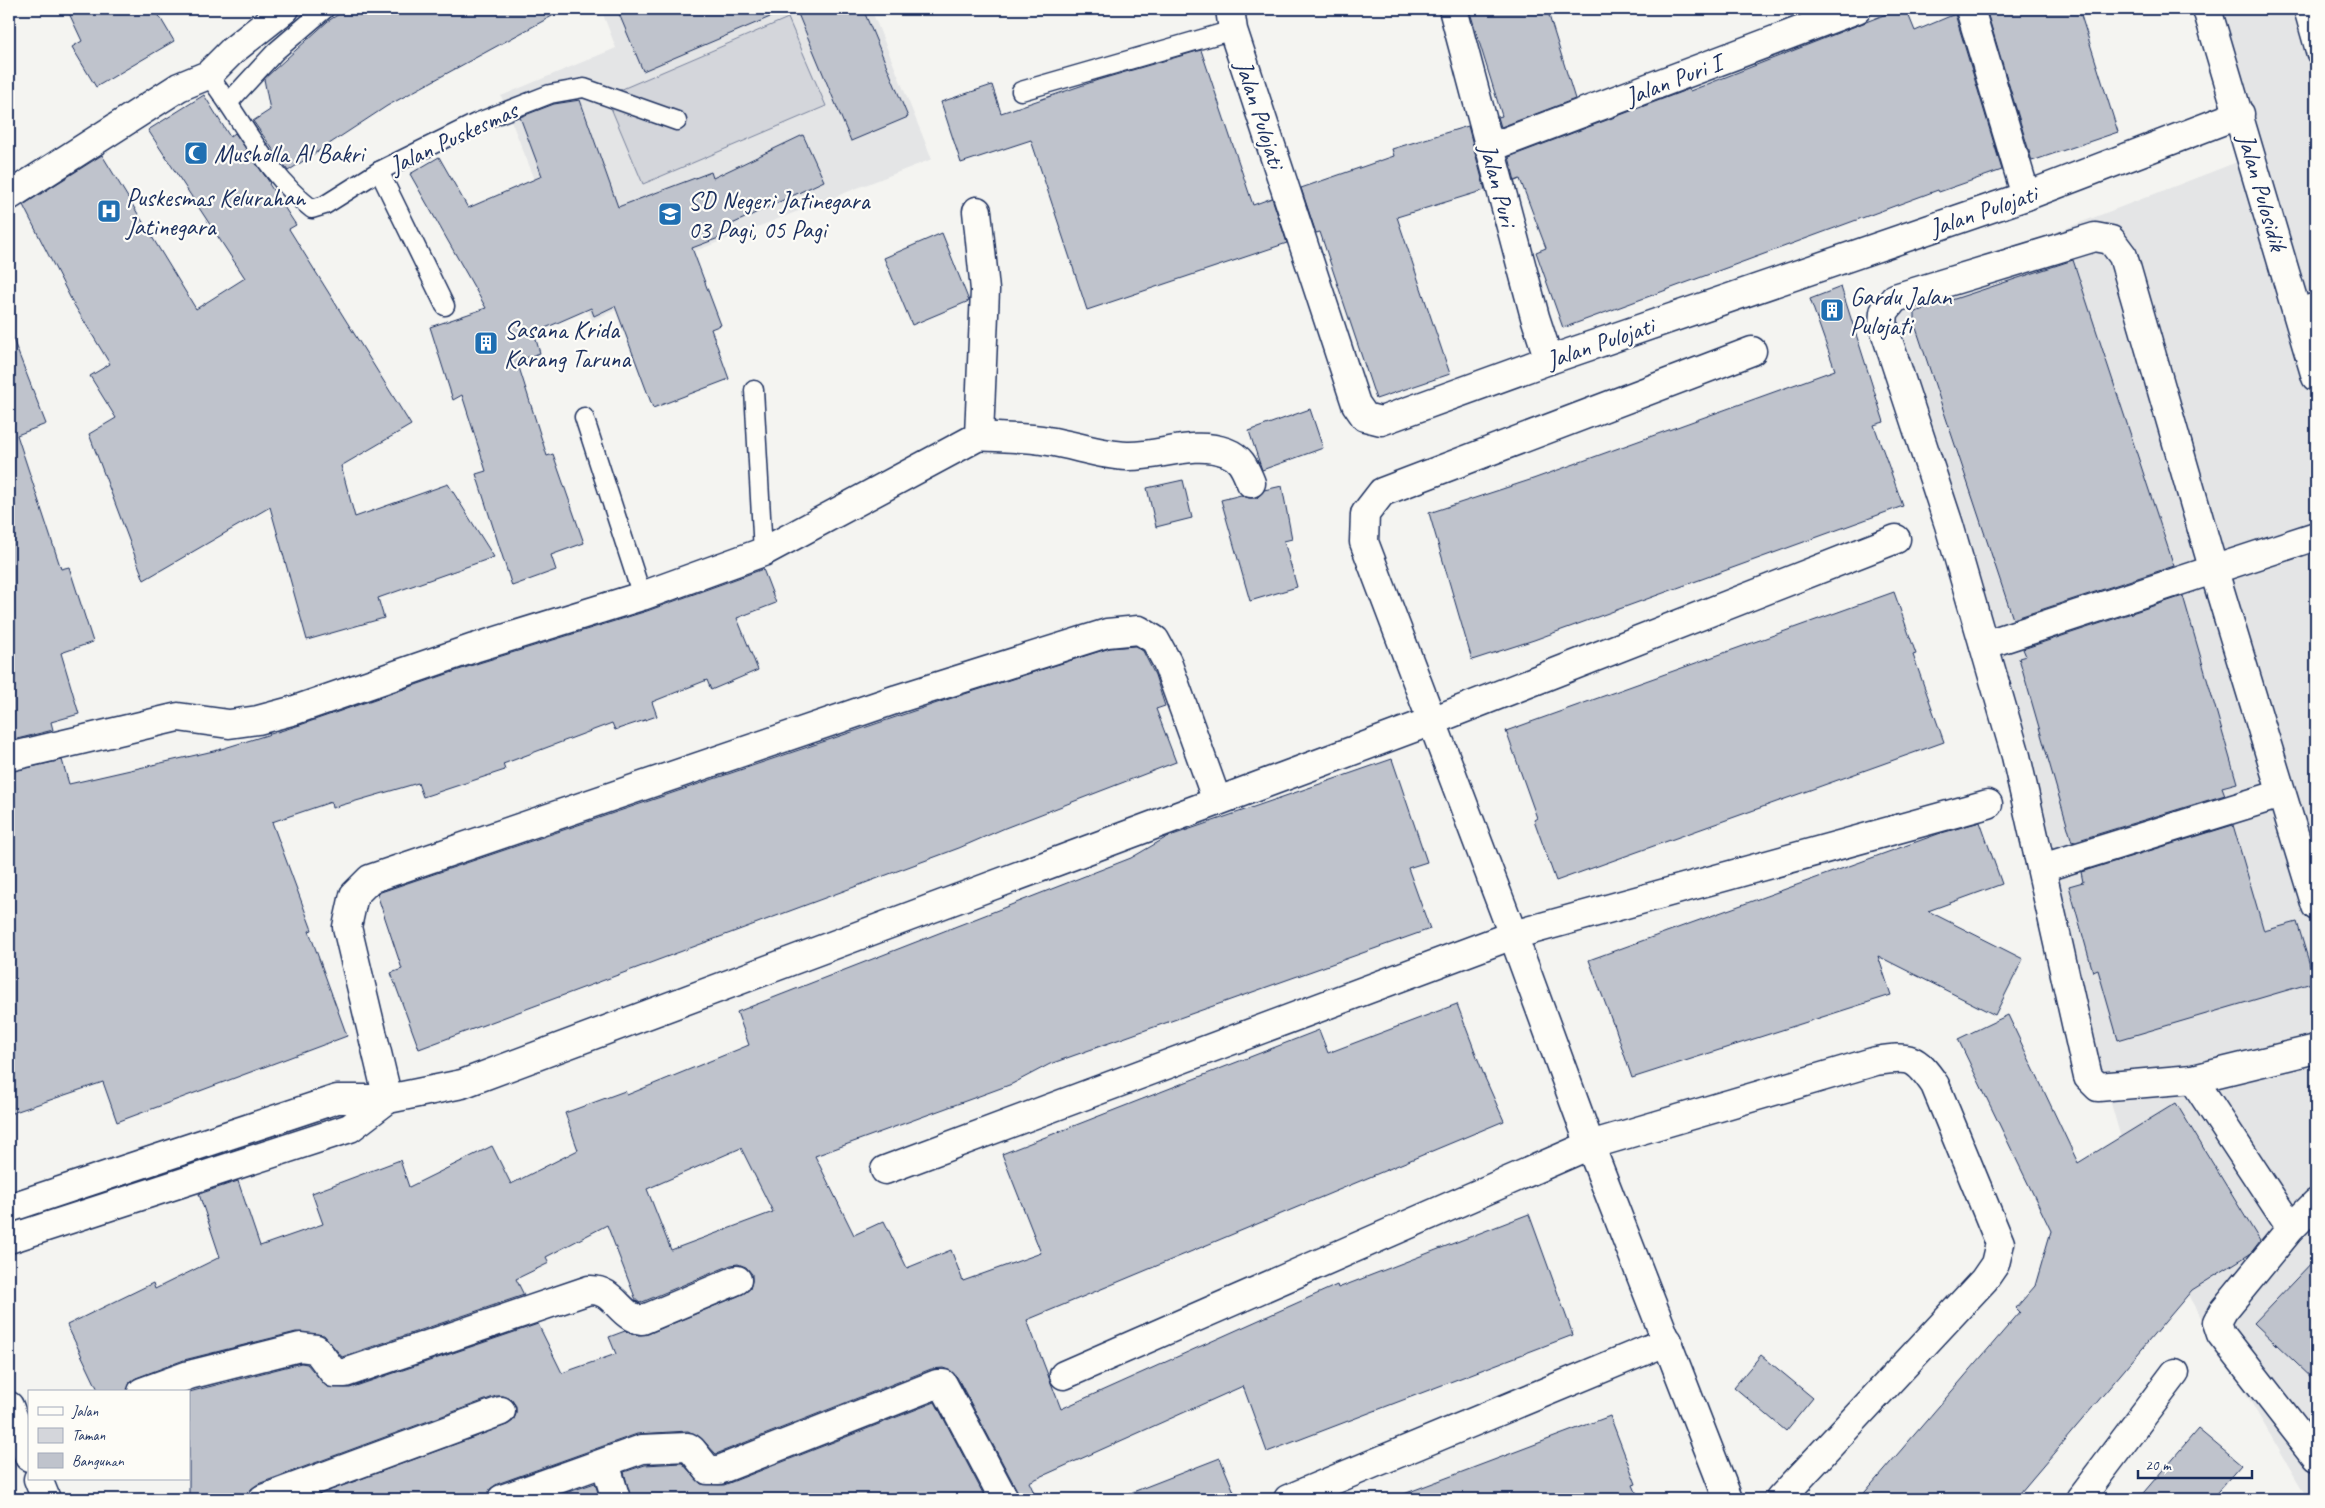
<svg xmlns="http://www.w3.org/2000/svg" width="2325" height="1508" font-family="Caveat,sans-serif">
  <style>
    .built { fill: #e4e5e6 }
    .green { fill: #d4d6db; stroke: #78829c }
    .building { fill: #bfc3cc; stroke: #1b2f5e; fill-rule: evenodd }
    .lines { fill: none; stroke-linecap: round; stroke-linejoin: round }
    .service-casing { stroke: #1b2f5e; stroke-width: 21 }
    .minor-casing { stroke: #1b2f5e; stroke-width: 31 }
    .primary-casing { stroke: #1b2f5e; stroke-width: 31 }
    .service { stroke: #fdfcf7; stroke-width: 18 }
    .minor { stroke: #fdfcf7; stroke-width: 28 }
    .primary { stroke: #fdfcf7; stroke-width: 28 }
    .labels { text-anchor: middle; stroke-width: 4.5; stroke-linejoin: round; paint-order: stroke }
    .street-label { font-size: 25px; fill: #1b2f5e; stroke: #fdfcf7 }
    .poi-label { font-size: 25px; fill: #1b2f5e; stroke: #fdfcf7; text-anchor: start }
  </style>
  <rect width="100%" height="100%" fill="#f4f4f1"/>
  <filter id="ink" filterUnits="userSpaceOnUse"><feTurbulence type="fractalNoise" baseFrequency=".02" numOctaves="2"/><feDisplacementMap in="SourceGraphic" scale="10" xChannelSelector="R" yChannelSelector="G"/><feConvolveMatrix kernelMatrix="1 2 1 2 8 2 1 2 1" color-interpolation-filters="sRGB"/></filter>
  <g filter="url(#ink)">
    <g class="built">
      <polygon points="601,9 871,9 932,159 649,269 656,294 592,320 501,96 616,48"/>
      <polygon points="2216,9 2316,9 2316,1499 2308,1499 2146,1224 1878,301 2263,152"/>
    </g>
    <polygon class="green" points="788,18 826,106 643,184 606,96"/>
    <g class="building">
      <polygon points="67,9 155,9 174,41 96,87 72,47 82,41"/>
      <polygon points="347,9 565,9 387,106 288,171 253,121 270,110 264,79 328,21"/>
      <polygon points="617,9 789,9 643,71"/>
      <polygon points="796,9 863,9 908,117 851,141"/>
      <polygon points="1469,9 1547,9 1575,99 1501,127 1498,117 1502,116"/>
      <polygon points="1899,9 1906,9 1915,31 1955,14 2002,170 1939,192 1938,190 1563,328 1536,252 1546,248 1520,179 1515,181 1509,157 1689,89 1690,91"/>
      <polygon points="1986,9 2079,9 2118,132 2032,161"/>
      <polygon points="1201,50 1253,205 1272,198 1287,243 1087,310 1031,140 961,163 941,102 992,85 1001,113 1098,80"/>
      <polygon points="204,95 230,137 235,133 270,183 269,184 296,225 289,229 411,425 341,466 355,517 448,484 494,557 378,598 384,618 307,640 270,507 144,580 89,434 116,418 90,376 110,364 73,303 23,205 102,155 196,309 245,278 148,130"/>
      <polygon points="580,100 618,207 711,172 713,178 803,135 824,181 730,225 732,233 692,248 721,325 711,329 729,379 653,408 615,306 594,316 591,308 534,333 540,353 517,361 547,456 553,454 584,543 551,555 556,570 512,586 476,474 486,471 462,395 453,400 430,327 486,308 410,174 439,157 468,208 542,176 520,117 554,104"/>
      <polygon points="1468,126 1485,190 1397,217 1450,374 1376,399 1320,232 1316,233 1301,188 1394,156 1392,149"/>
      <polygon points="942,233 969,301 912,325 884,258"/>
      <polygon points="2073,260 2174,566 2013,619 1915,325 1915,312"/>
      <polygon points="1841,287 1884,422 1874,425 1903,506 1534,640 1472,660 1429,513 1533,479 1835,370 1810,299"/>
      <polygon points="11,334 46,424 17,435 61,569 69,567 93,642 61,653 79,714 51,722 53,730 9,741 9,335"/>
      <polygon points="1310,409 1323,448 1262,470 1249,431"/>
      <polygon points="1183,480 1192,518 1156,527 1147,488"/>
      <polygon points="1282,486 1292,539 1284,541 1297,587 1250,601 1221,500 1241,495 1249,498 1257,498 1264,490"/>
      <polygon points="763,569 776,603 737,618 758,670 711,690 707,680 652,702 657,716 615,730 612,723 503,764 505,770 423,797 418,783 332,808 331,802 272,822 312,930 309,931 347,1036 117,1122 103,1082 9,1114 9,772 62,760 69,784 218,750 300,725 479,663 647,611"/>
      <polygon points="1894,592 1916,654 1913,655 1944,742 1556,881 1534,820 1537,818 1506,731"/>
      <polygon points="2183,596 2237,783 2222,787 2225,795 2072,842 2019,658 2026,656 2023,649"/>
      <polygon points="1135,646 1143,651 1155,675 1165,706 1156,709 1176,762 1005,828 959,848 419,1049 391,973 402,969 377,894 378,893 949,699 1110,648"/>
      <path d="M1392,759L1427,862L1408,868L1430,929L1050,1064L1012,1084L815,1156L854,1235L884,1221L907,1268L951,1250L963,1281L1041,1253L1002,1154L1319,1030L1328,1053L1457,1004L1485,1078L1504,1121L1027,1320L1061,1409L1337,1285L1338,1288L1529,1214L1573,1335L1267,1452L1243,1386L1029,1482L1037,1499H1020L1018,1492L957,1377L951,1371L943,1368L931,1369L716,1454L701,1438L688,1431L637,1434L497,1484L490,1489L487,1499H307L507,1425L513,1421L516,1414V1406L511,1399L503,1396H496L258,1484L251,1489L248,1499H189V1392L301,1363L307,1364L327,1387L350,1388L538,1324L562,1373L616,1354L609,1337L625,1331L638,1335L648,1334L743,1294L750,1289L752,1281V1274L746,1267L738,1264L731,1265L640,1303L636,1300L607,1225L546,1257L549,1263L516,1279L524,1295L342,1357L324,1335L296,1332L184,1360L136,1378L130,1382L127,1392H99L67,1325L153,1283L155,1289L220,1257L199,1194L238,1181L260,1246L323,1224L312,1193L400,1160L409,1187L492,1146L511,1184L578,1150L565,1113L625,1091L627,1095L749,1045L737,1012L1131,858L1167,837ZM741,1148L773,1212L671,1250L647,1189Z"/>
      <polygon points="1980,822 2002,884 1928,911 2023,959 1995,1015 1878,956 1891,995 1632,1078 1614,1024 1613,1024 1589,960 1938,834"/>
      <polygon points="2233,825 2264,931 2297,922 2315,982 2118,1040 2098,970 2093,972 2069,886 2083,882 2081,872"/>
      <polygon points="2008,1015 2078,1163 2176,1103 2260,1241 2250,1254 2192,1290 2015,1499 1859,1499 2020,1312 2016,1308 2035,1286 2051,1231 1958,1039"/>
      <polygon points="2316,1258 2316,1382 2254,1323"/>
      <polygon points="1761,1355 1813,1398 1786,1431 1734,1387"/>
      <polygon points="935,1402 986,1499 631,1499 624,1472 645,1465 682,1463 701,1484 724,1485"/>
      <polygon points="1610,1416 1636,1484 1633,1485 1639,1499 1396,1499 1396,1497"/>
      <polygon points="2198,1429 2241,1465 2211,1499 2138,1499"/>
      <polygon points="1220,1458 1237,1499 1120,1499 1120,1497"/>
      <polygon points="595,1483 600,1499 548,1499"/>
    </g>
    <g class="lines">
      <g class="service-casing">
        <g id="service">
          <polyline points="2303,9 2316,55"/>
          <path d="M208,75C243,120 266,174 312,209L325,205L379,171L476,123L550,94L584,88L677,121"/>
          <polyline points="1021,91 1233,30"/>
          <polyline points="229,102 276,51 325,9"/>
          <polyline points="379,171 445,306"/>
          <polyline points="2297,308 2316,302"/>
          <polyline points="754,390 763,552"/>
          <polyline points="584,417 642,596"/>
        </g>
      </g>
      <g class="minor-casing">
        <g id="minor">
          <polyline points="1230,9 1233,30 1356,404 1365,417 1381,421 1549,360 2026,196 2240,114"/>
          <polyline points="1453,9 1535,317 1549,360"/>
          <polyline points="1970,9 2026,196"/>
          <polyline points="2207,9 2316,377"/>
          <polyline points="1489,148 1857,9"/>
          <polyline points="9,196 179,87 208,75 232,51 285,9"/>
          <path d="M979,436C1002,438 1026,437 1048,441C1075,445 1100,455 1127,456C1161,457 1192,440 1226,452C1242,458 1245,469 1251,483"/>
          <polyline points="1984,645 2316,536"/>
          <polyline points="9,757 178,717 229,724 258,720 295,710 474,648 642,596 763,552 979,436 985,290 977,211"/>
          <polyline points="2042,868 2281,794"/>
          <polyline points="2316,906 2214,571 2123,256 2111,240 2095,237 1895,298 1884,312 1883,325 1949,525 2016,756 2088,1077 2098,1087 2193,1079 2316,1049"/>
          <polyline points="2193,1079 2291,1228"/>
          <polyline points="388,1099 347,927 354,895 370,879 897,699 1107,633 1139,630 1155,640 1167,662 1217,801"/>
          <polyline points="885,1170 1513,935 1988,804"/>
          <polyline points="2316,1203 2291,1228 2223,1311 2217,1322 2221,1334 2316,1456"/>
          <polyline points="9,1208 337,1099 388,1099 462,1084 1432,721 1896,539"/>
          <polyline points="9,1239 350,1128 388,1099"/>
          <path d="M1064,1375L1590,1145L1876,1061C1910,1056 1915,1056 1935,1085L2000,1243L1995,1264L1984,1280L1780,1499"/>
          <path d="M142,1392L189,1375L300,1347L316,1349L334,1373H345L589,1290C614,1288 620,1318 642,1320L737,1280"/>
          <polyline points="605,1463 616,1499"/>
          <polyline points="263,1499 501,1411"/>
          <polyline points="502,1499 642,1449 688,1447 692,1450 708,1470 719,1470 937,1384 943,1384 1004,1499"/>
          <polyline points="1288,1499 1668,1341"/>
          <polyline points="1728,1499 1590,1145 1513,935 1364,542 1365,514 1382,492 1752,351"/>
          <polyline points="2080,1499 2175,1373"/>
        </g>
      </g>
      <g class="primary-casing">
        <g id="primary">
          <polyline points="9,1406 29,1457"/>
          <polyline points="38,1479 46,1499"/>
        </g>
      </g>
      <use href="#service" class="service"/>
      <use href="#minor" class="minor"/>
      <use href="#primary" class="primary"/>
    </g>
  </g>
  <defs>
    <g id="mosque-square" transform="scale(1.25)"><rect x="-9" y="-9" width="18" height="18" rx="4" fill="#1f6fb2" stroke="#fdfcf7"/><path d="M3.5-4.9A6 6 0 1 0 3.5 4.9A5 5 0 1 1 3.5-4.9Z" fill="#fff"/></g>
    <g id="hospital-square" transform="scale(1.25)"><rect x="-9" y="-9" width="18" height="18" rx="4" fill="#1f6fb2" stroke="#fdfcf7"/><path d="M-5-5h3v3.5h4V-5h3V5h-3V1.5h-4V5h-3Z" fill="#fff"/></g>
    <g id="school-square" transform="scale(1.25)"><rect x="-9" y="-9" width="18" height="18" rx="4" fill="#1f6fb2" stroke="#fdfcf7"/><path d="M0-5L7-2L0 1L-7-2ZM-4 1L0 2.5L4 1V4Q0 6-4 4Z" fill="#fff"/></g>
    <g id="building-square" transform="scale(1.25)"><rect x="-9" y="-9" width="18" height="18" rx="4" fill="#1f6fb2" stroke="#fdfcf7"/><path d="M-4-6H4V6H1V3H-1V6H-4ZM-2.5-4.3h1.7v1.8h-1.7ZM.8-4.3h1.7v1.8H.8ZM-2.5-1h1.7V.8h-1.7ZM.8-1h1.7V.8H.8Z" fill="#fff"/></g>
  </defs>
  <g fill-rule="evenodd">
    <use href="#mosque-square" x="196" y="153"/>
    <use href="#hospital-square" x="109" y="211"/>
    <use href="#school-square" x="670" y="214"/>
    <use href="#building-square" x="1832" y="310"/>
    <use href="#building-square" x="486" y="343"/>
  </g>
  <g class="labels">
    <g class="street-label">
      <text transform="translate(1673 79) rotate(-21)" y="9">Jalan Puri I</text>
      <text transform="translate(1261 114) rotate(72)" y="9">Jalan Pulojati</text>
      <text transform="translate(453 137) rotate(-25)" y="9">Jalan Puskesmas</text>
      <text transform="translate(1499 185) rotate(75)" y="9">Jalan Puri</text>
      <text transform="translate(2263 192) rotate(74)" y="9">Jalan Pulosidik</text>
      <text transform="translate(1983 210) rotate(-19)" y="9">Jalan Pulojati</text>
      <text transform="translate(1600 342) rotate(-19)" y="9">Jalan Pulojati</text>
    </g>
    <g class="poi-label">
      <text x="214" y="162">Musholla Al Bakri</text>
      <text x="126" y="206">Puskesmas Kelurahan<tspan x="126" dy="29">Jatinegara</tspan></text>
      <text x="688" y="209">SD Negeri Jatinegara<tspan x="688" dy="29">03 Pagi, 05 Pagi</tspan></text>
      <text x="1850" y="305">Gardu Jalan<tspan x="1850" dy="29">Pulojati</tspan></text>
      <text x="504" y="338">Sasana Krida<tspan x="504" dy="29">Karang Taruna</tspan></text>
    </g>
  </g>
  <rect width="2325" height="1508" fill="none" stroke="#fdfcf7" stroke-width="30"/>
  <rect x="15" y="15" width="2295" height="1478" fill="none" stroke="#1b2f5e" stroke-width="2" filter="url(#ink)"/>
  <rect x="28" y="1390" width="162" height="90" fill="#fdfcf7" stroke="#a3aaba"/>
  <rect x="38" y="1407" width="25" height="8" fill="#fdfcf7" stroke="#a3aaba"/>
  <text x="72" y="1416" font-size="15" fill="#1b2f5e">Jalan</text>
  <rect x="38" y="1428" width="25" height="15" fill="#d4d6db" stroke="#a3aaba"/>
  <text x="72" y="1440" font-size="15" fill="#1b2f5e">Taman</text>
  <rect x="38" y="1453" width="25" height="15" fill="#bfc3cc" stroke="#a3aaba"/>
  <text x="72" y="1466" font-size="15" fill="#1b2f5e">Bangunan</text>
  <path d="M2138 1470v8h114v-8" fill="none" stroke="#1b2f5e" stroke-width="2.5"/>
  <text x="2145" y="1470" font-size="15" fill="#1b2f5e" stroke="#fdfcf7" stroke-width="4" paint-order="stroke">20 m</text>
</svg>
